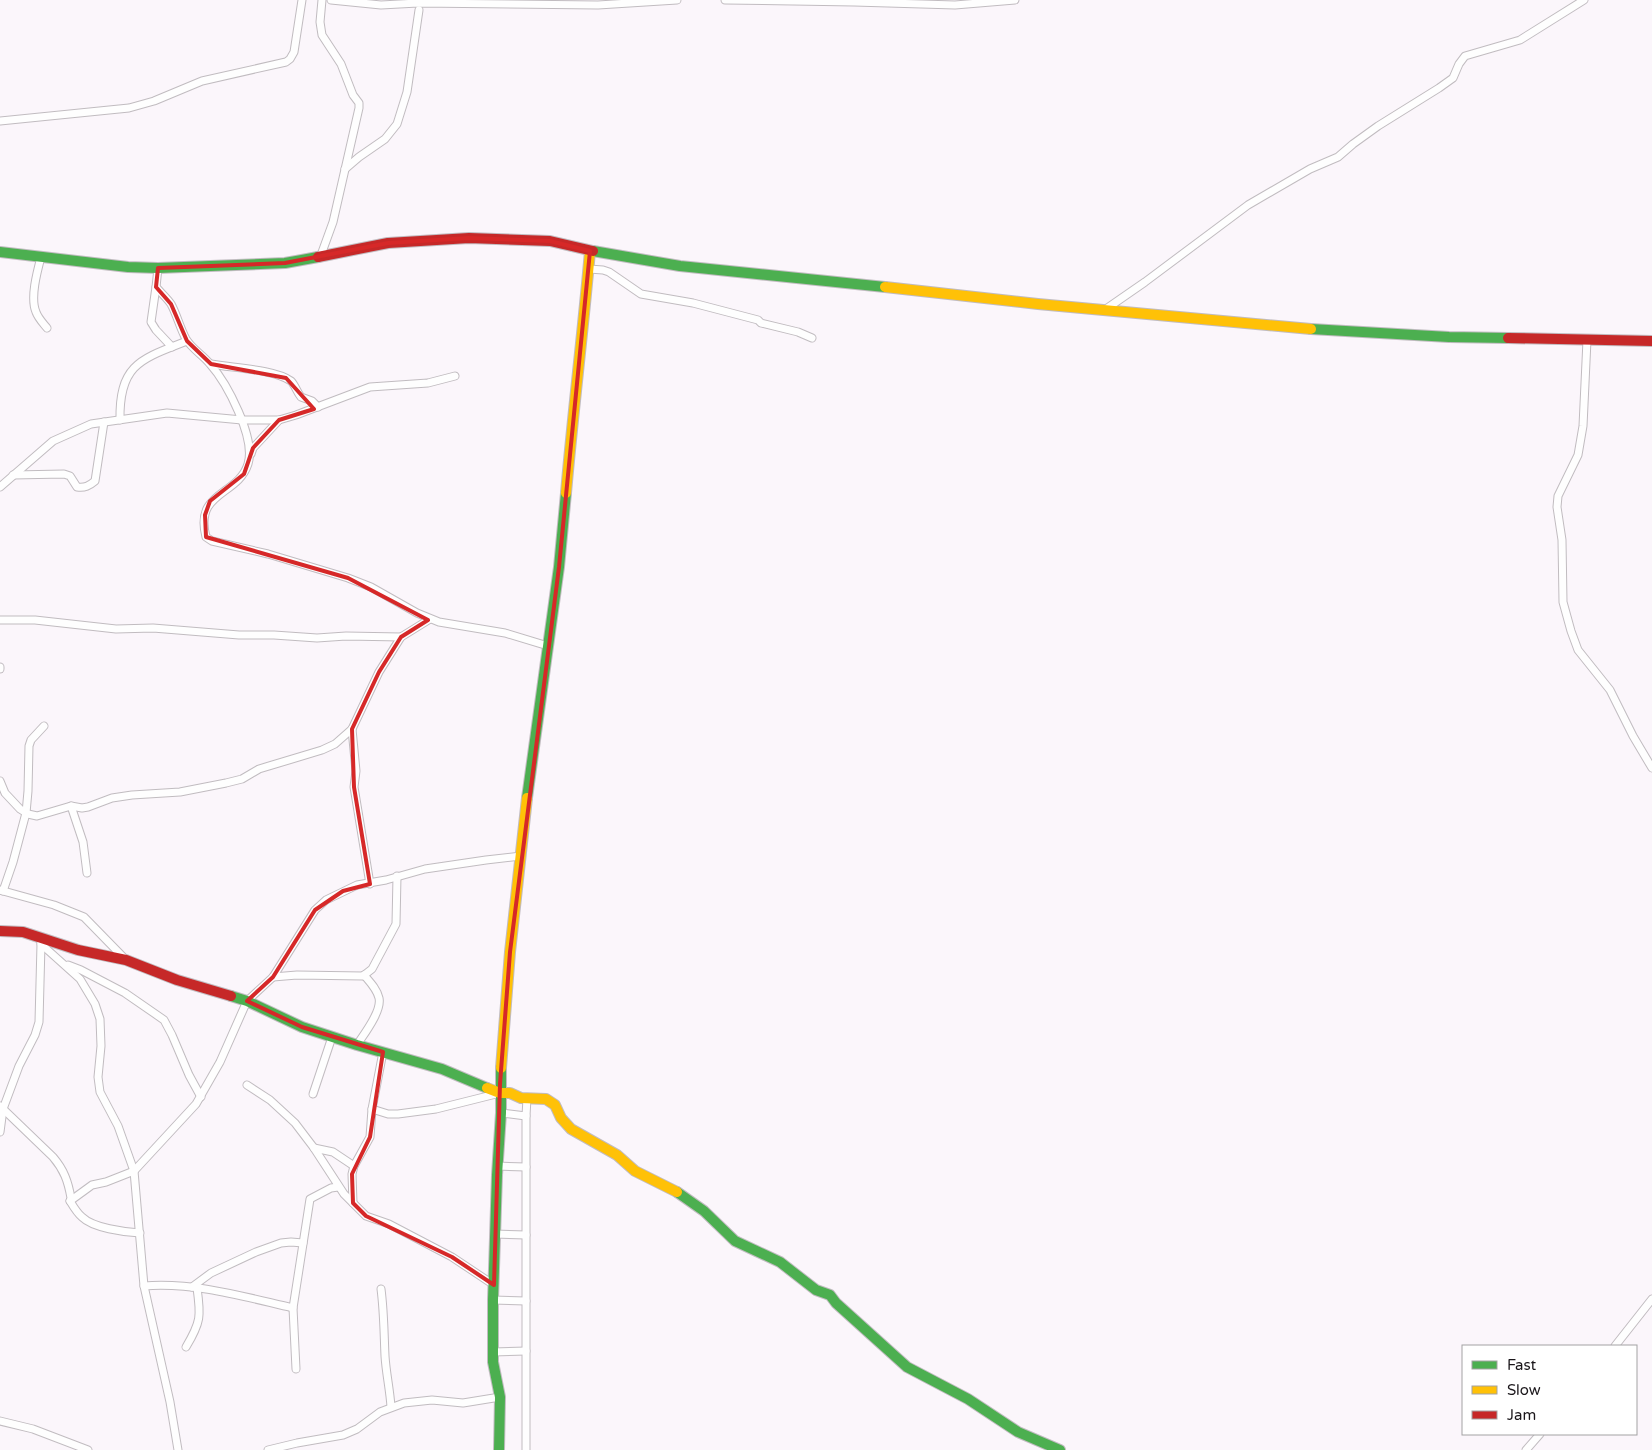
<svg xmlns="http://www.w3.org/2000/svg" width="1652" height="1450" font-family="'Varela Round',sans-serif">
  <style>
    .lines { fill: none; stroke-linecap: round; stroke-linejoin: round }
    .street-casing { stroke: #c1bcc0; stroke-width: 9 }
    .fast-casing { stroke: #c1bcc0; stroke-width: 12 }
    .slow-casing { stroke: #c1bcc0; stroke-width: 12 }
    .jam-casing { stroke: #c1bcc0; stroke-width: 12 }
    .street { stroke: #fefefe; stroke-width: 7 }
    .fast { stroke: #4caf50; stroke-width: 10 }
    .slow { stroke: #ffc107; stroke-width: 10 }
    .jam { stroke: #c62828; stroke-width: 10 }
    .marked { fill: none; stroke: #d62828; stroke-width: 4; stroke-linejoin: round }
  </style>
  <rect width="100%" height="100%" fill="#fbf6fb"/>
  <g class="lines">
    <g class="street-casing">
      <g id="street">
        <polyline points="331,0 381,5 418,3 598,5 677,0"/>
        <polyline points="725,0 854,2 955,5 1015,0"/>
        <polyline points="0,121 129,108 154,101 202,81 286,62 290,59 294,52 302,0"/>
        <polyline points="345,169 359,157 385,139 397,124 407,92 419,10"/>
        <polyline points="321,255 333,222 359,108 359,103 353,95 341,64 322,35 320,22 322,0"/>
        <path d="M41,257C37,272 30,298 36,312C38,318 43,323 47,328"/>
        <path d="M158,268L156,287C161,293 167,298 171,304C177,315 180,328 186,339C192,349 203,355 210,364C227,383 256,438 248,464C238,496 194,491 206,537L212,541L268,554L348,578L371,587L417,613L439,622L505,633L548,646"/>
        <polyline points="589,269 603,270 609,272 641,294 693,303 758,320 761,323 798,332 812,338"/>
        <polyline points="156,287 151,322 156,330 172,347"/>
        <polyline points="1106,309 1145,282 1248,205 1310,169 1338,157 1353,144 1378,126 1439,88 1453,78 1459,64 1465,56 1520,40 1584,0"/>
        <polyline points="1587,340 1583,426 1578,455 1558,496 1557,507 1562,540 1563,602 1571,631 1578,650 1610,690 1633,736 1652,768"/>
        <path d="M211,364C231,368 274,369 291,381C295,385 297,392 301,397L312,401L318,407"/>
        <path d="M120,420C119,364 141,359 187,341"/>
        <polyline points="251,454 253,448 279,420"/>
        <path d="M13,475L64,474L70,476L77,487C85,488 89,486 95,481L104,422"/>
        <polyline points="0,487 53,441 91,424 167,413 242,420 279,420 296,415 370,387 428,383 455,376"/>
        <polyline points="0,620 35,620 116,629 153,628 239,635 274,635 317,638 346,636 401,637"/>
        <polyline points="0,667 0,669"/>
        <polyline points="352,729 356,771 354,787 370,884"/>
        <polyline points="0,781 5,793 20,809 28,814 37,816 71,806 82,808 88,807 112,798 132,795 180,792 226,783 242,779 259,769 322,750 335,744 352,729 379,672 401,637 430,619"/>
        <polyline points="71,806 83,842 87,873"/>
        <polyline points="0,890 54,905 84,917 126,960"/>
        <polyline points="3,891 13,862 26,813 28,791 29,746 31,740 44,726"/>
        <polyline points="41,938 41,944 80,979 95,1004 100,1019 101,1046 98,1077 100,1092 118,1126 134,1171 144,1286 170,1402 178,1450"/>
        <polyline points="68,965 81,970 125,993 164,1020 172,1035 189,1075 201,1097"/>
        <polyline points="273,977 297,975 363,976 372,969 396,924 397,876"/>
        <path d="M357,1045C364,1034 382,1011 379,998C377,989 370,982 364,975"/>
        <polyline points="247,1085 270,1100 295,1123 314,1148 344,1194 366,1216 389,1224 452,1257 494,1285"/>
        <polyline points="313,1094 332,1037"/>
        <path d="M0,1106L53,1157C64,1170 68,1181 71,1198L70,1201C73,1206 77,1213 82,1217C93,1228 124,1232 140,1233"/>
        <polyline points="372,1109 388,1114 398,1114 436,1109 500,1093"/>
        <polyline points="501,1113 526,1116"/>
        <polyline points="0,1132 3,1109 19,1066 35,1035 39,1022 41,944"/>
        <polyline points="314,1148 333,1152 354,1166"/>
        <polyline points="497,1166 526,1167"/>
        <polyline points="70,1201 92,1185 106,1182 134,1171 196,1104 220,1062 247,1001 273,977 315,910 326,900 357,885 386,880 425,869 486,860 521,856"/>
        <polyline points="353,1203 352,1174 354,1166 370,1137 372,1109 383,1052"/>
        <polyline points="495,1234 526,1235"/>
        <path d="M144,1286C195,1282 245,1297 293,1308"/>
        <polyline points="192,1287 211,1273 256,1252 281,1243 291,1242 303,1243"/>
        <path d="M381,1289C384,1312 384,1334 385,1356C386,1373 390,1390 391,1407"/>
        <polyline points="493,1300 526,1301"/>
        <polyline points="1615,1346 1652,1299"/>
        <path d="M186,1347C201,1322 201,1316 197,1288"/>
        <polyline points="493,1352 526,1351"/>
        <polyline points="296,1369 293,1308 310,1199 331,1188 338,1187"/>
        <polyline points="0,1421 33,1429 88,1450"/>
        <polyline points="268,1450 297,1443 343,1435 357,1429 380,1412 404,1403 432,1400 463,1403 500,1397"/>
        <polyline points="526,1450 526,1116 527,1098"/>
        <polyline points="1526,1450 1540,1434"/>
      </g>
    </g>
    <g class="fast-casing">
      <g id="fast">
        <polyline points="593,251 680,266 885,287"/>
        <polyline points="0,252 128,267 158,268 285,263 318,257"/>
        <polyline points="1311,329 1449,337 1508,338"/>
        <polyline points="527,798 559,567 566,493"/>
        <polyline points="231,996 247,1001 302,1027 357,1045 442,1069 487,1088"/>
        <polyline points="677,1192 704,1211 735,1241 780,1262 816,1290 830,1295 836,1303 907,1367 968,1399 1018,1432 1060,1450"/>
        <polyline points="499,1450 500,1397 493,1362 493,1300 497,1175 501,1113 501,1068"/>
      </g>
    </g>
    <g class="slow-casing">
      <g id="slow">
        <polyline points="885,287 1038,304 1311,329"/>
        <path d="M566,493C573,412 583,332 590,251"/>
        <polyline points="501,1068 510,952 527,798"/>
        <polyline points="487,1088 500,1093 510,1093 521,1098 546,1099 555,1105 561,1118 571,1129 617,1155 635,1171 677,1192"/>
      </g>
    </g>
    <g class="jam-casing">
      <g id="jam">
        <polyline points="318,257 388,243 469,238 550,241 593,251"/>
        <polyline points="1508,338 1652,341"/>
        <polyline points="0,931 23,932 78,950 126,960 177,980 231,996"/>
      </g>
    </g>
    <use href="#street" class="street"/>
    <use href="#fast" class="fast"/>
    <use href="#slow" class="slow"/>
    <use href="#jam" class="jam"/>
  </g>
  <path class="marked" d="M469,238L550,241L590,251L559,567L510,952L500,1084L494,1285L452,1257L366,1216L353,1203L352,1174L370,1137L383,1052L302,1027L247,1001L273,977L315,910L343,891L370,884L354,787L352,729L379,672L401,637L428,620L348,578L206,537L205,515L210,501L244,474L253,448L279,420L314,409L286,378L211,364L187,341L171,304L156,287L158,268L285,263L388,243Z"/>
  <rect x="1462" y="1345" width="175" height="90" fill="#ffffff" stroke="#a3a2a3"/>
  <rect x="1472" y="1361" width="25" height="8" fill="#4caf50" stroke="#a3a2a3"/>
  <text x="1507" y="1370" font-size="15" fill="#1a161a">Fast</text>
  <rect x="1472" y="1386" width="25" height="8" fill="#ffc107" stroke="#a3a2a3"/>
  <text x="1507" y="1395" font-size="15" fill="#1a161a">Slow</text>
  <rect x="1472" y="1411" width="25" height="8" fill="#c62828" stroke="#a3a2a3"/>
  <text x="1507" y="1420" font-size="15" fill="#1a161a">Jam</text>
</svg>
